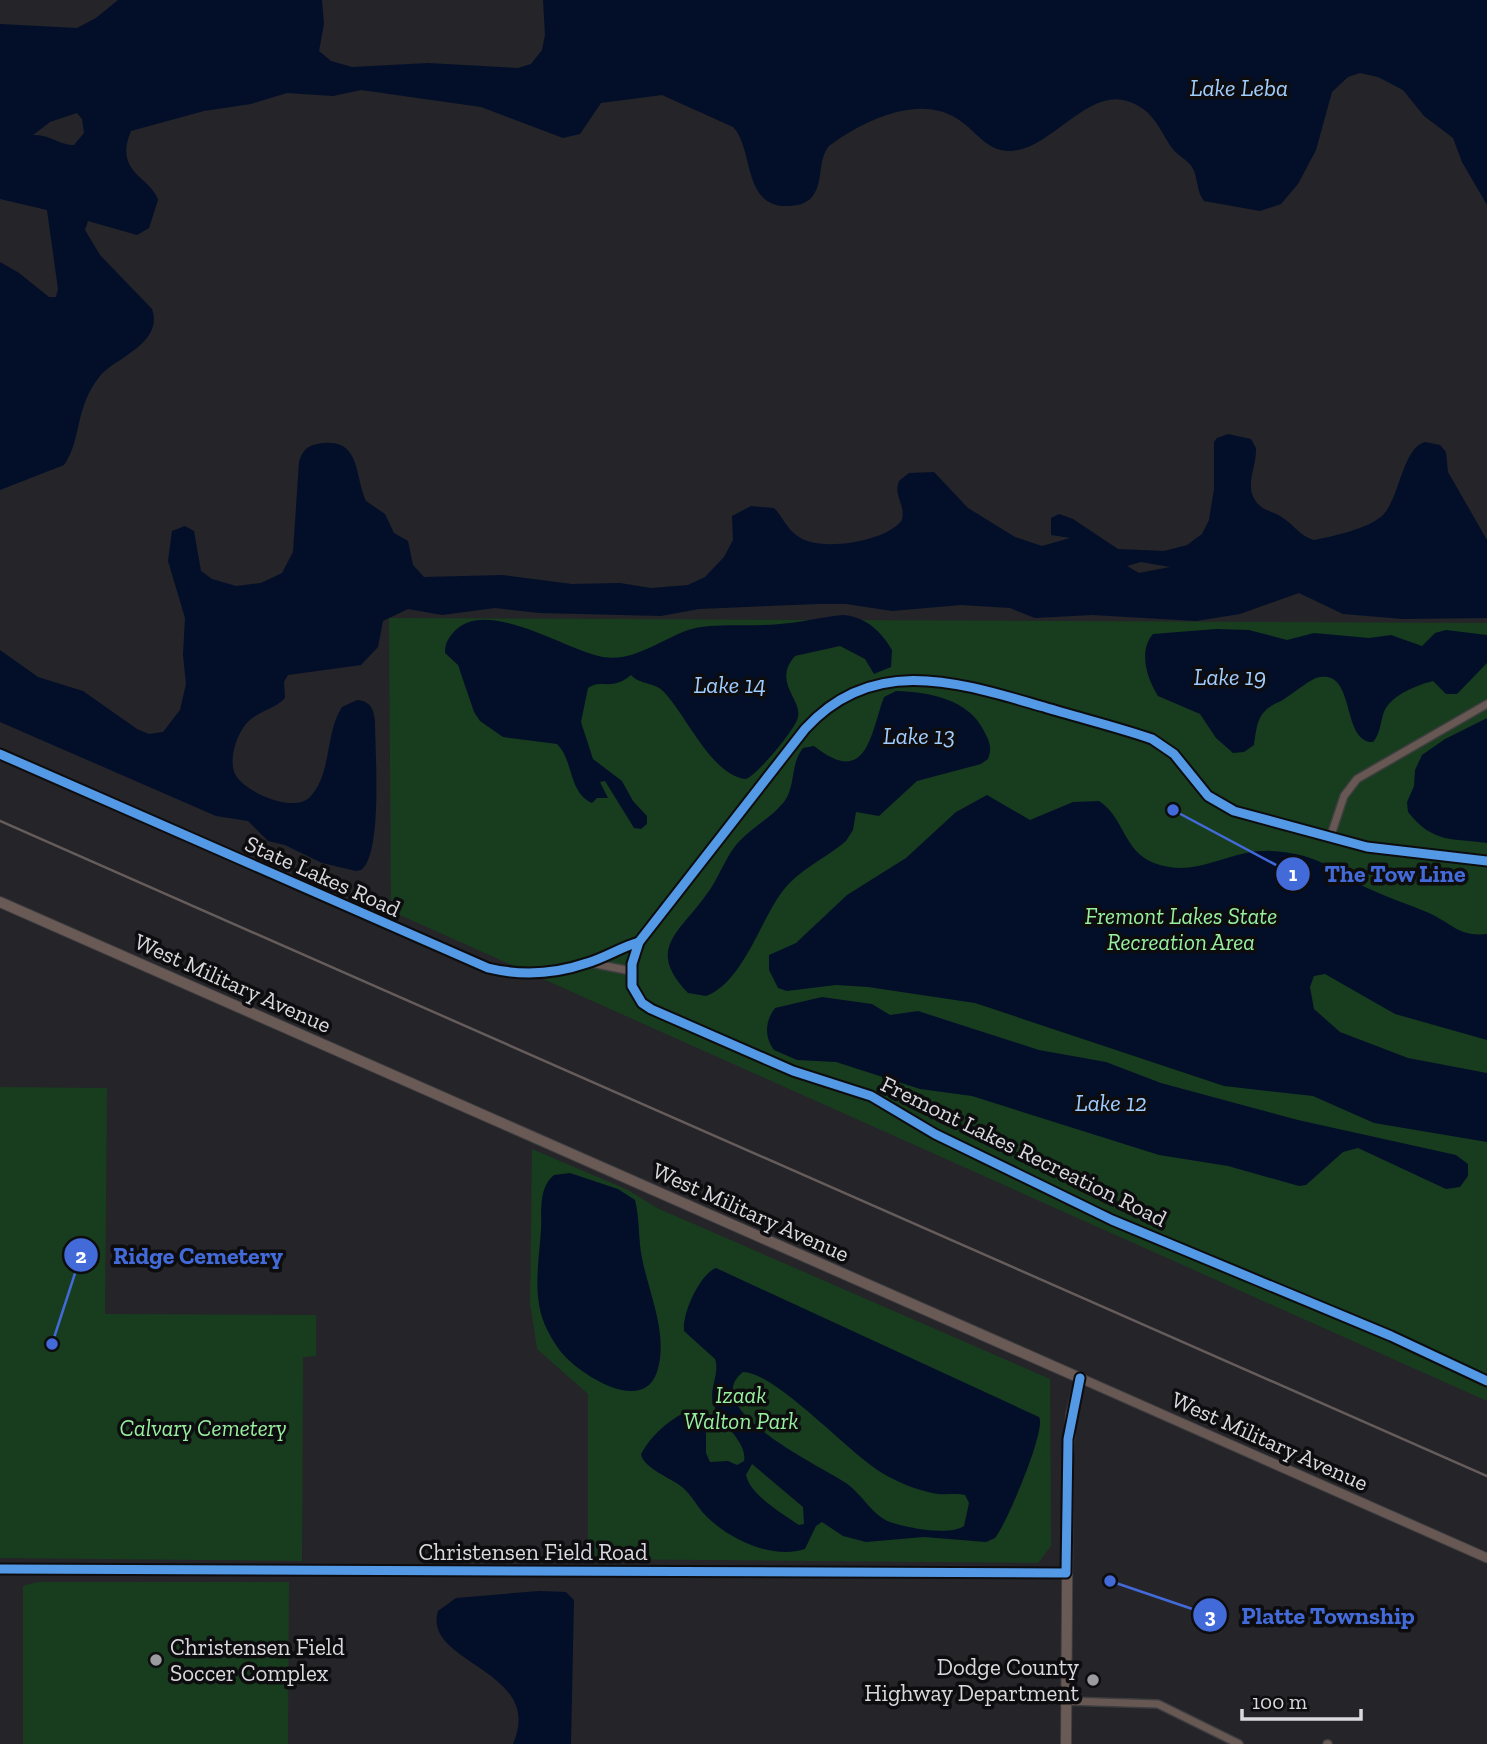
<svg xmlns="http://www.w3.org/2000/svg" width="1487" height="1744" font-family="'Zilla Slab',serif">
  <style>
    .green { fill: #183d1e }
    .water { fill: #030f29; fill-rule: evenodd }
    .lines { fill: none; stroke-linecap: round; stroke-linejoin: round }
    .minor-casing { stroke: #3e3e41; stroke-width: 10 }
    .tertiary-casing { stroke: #3e3e41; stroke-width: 11 }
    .secondary-casing { stroke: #3e3e41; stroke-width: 12 }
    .minor { stroke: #675853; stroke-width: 7 }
    .tertiary { stroke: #675853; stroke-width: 9 }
    .secondary { stroke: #6a5a55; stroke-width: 10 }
    .rail { stroke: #655c5b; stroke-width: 2.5 }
    .cycleway-casing { stroke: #0d0d10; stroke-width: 13 }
    .cycleway { stroke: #5399e6; stroke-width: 9 }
    .poi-dot { fill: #9a9a9f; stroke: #0d0d10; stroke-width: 2.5 }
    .labels { text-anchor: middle; stroke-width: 7; stroke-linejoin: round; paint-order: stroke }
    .street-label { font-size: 23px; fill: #d9d9de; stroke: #0d0d10 }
    .park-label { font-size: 23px; font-style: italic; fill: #98f09f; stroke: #0d0d10 }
    .poi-label { font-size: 23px; fill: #d9d9de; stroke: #0d0d10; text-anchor: start }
    .water-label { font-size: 24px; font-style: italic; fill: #a1ccfe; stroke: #0d0d10 }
    .leader { fill: none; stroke: #436ad9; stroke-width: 2.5 }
    .callout-dot { fill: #436ad9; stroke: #0d0d10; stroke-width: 2.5 }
    .mark-label { font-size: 21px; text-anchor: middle; font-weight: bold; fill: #fff }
    .callout-label { font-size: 24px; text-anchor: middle; font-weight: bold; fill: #436ad9; stroke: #0d0d10; stroke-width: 7; stroke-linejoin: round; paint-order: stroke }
  </style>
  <rect width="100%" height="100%" fill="#242429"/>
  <g class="green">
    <polygon points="389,618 1487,623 1487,1401 391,911"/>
    <polygon points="0,1087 107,1088 105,1314 316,1315 316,1356 303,1357 302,1561 0,1558"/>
    <polygon points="532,1149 628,1190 657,1208 1050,1379 1051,1546 1038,1563 588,1559 588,1394 537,1349 530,1303"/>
    <polygon points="37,1582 289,1582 288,1744 23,1744 23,1586"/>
  </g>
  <g class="water">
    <path d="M118,0H322L324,24L319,51L331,61L352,67L428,63L518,68L531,64L542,50L545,35L543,0H1487V205L1462,162L1453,138L1424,116L1403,90L1378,77L1360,73L1348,77L1332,92L1316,150L1298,184L1281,204L1260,211L1204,201C1197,192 1198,181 1194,171C1190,160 1178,157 1172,148C1159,129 1154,111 1130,102C1089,85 1052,149 1011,151C989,152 978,134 962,122C922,91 863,121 829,146C817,160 824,183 812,197C806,204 796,206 787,206C742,207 754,148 733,127L662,95L601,103L580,134L563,138L481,107L361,90L333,96L287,93L251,104L204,111L131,131C113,173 151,177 158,200L149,228L137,235L88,221L85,230L100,255L152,309C164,344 114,358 100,376C74,408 82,440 64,465L0,490V262L19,273L49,297H56L58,289L47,210L0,199V24L77,28L96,18ZM77,113L82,119L84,133L74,145C59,145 49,134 33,135L50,122Z"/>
    <path d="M1228,434L1251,439L1256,448C1257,468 1242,488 1259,505C1266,512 1276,512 1283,518C1295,526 1300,536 1314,540C1334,536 1367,529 1382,516C1400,499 1402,448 1425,442L1440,445L1446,452L1448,472L1487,540V618L1403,619L1343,614L1299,593L1240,614L1196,621L1092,615L1035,618L1010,608L961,605L892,611L846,604H818L699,609L661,616L539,613L495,608L442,615L408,609L383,621L378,647L361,665L288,675L284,682L285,698C273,711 254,711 243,728C235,740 229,761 235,774C244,792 294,814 310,797C332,774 325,733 342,707L357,700C371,701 374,710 375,722C375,751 383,855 361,870L356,871L322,863L285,845L268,841L248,821L216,816L0,722V650L38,677L83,691L137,729L149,734L163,732L180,710L186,684L183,655L185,618L168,561L172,531L185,526L194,531L201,571L212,579L236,586L261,583L282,573L293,552L299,462C302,452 306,446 317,444C361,435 354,474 366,501L385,514L394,533L408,541L413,565L424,577L503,575L572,584L620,583L651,588L688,585L705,577L724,557L733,540L732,516L751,506L774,508C783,517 787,530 799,537C821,552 886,542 902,520C906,505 893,496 899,481L909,473L934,472L968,508L1015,537L1042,546L1070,538L1051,535V518L1059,514L1073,519L1118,549L1164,551L1187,545L1202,534L1209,520L1214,489V442L1217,438ZM1141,562L1170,567L1139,573L1127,566Z"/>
    <path d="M842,615C865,616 881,631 892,650L891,667L874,674L865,659L840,646L795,656C772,682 802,699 798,717C796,729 757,775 746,779C712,776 686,715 664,692C655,682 640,685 631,675C611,692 602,678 588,688L581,722L593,759L622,781L633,801L647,816V824L641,829L634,828L605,781L600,782L608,798H597L592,803C568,792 574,761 557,744L503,737L480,721L474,712L458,665L445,653C445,645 447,640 452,634C483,594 565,650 603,657C634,662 660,640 688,630C708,623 742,626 762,625C789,625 816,618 842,615Z"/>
    <path d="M1216,629L1249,630L1287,640L1314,633L1369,638L1391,635L1422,646L1435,633L1446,630L1487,635V663L1457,694H1446L1433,681C1415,686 1388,696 1383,715C1380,725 1380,734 1373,742C1341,742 1356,671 1320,677C1310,678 1291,696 1279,702C1257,711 1257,725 1254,745L1244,752L1233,753L1216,738L1200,714L1158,696C1147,679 1138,651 1153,634Z"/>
    <path d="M896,691C929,692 970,699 985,733C990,742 992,749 988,759L981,764L917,781L879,816L856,812L853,830L846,841C826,858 797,871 782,892C760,921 743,982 706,996L688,993C645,949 680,932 706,895C718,880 724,860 736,845C750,828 770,819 784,802C796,786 790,764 803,748L814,746C867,788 870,735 884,697Z"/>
    <path d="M1487,718V843C1453,838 1433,844 1408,812L1407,802L1414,786L1415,770L1422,755L1445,739Z"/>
    <path d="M987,795L1030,820L1073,802L1099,801C1125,818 1123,851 1154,863C1189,876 1213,860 1246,853C1266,849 1285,851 1304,856C1327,862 1344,877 1365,887C1386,897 1408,904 1429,913C1453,924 1459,937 1487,934V1040L1395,1014L1325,974L1314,976L1310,987L1314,1009L1340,1032L1408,1058L1487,1073V1142L1374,1123L1313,1096L1224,1086L975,1003L868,987L836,985L787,991L778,988L769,970V955L796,943L847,895L906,858L956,812Z"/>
    <path d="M822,997L872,1004L890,1015L918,1011L1039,1050L1106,1062L1161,1083L1298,1120L1456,1155L1468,1164V1176L1460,1187L1446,1189L1358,1148L1343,1152L1306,1185L1299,1186L1228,1166L1159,1155L972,1096L920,1089L836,1062L797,1060L774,1050C764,1037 765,1021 775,1008Z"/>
    <path d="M570,1173L618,1189L635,1200C640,1219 638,1239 642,1258C649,1294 669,1335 657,1372C642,1416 578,1373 561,1352C554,1343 547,1331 543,1320C533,1292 539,1259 541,1230C542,1212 538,1188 554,1175Z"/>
    <path d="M716,1268L1039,1417C1047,1429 1006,1525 995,1538L986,1542L924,1537L866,1542L843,1536L822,1522L816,1526L805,1549C772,1560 729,1539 706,1516C697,1507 692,1495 682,1487C671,1478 643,1468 641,1454C650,1437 667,1421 684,1413L706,1424V1453L710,1462L728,1461L737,1465L744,1461C748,1442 719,1422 713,1403C709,1388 720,1373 715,1359L684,1331C682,1313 700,1274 716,1268ZM743,1372C777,1373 848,1453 882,1473C899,1483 919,1491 938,1494C948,1495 956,1493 965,1495L969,1503L964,1526C949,1536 907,1528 890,1522C873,1516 862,1494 846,1483C825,1468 696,1409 743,1372ZM752,1464L803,1507L804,1524L799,1525C783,1514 750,1495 746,1475Z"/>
    <path d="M539,1591L566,1592L574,1600L571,1744H513C546,1669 422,1664 438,1611L456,1598Z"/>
  </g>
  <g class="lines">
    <g class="minor-casing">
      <g id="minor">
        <path d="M0,754L488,968C521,976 555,974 587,963C605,958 621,947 639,942"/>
        <polyline points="1330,838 1344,796 1357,779 1487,704"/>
        <path d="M1487,861L1367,847L1234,811L1208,796L1174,754L1152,739C1117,727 1080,718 1044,707C960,683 874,653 805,729L639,942L632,964V986L642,1003L651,1009L793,1071L871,1096L935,1134L1112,1220L1391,1336L1487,1381"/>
        <polyline points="591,963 631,971"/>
        <polyline points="1066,1701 1158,1704 1239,1744"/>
        <polyline points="1327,1744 1328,1744"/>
      </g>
    </g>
    <g class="tertiary-casing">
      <g id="tertiary">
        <polyline points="1080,1378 1487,1558"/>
        <polyline points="0,1569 1066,1573"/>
      </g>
    </g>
    <g class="secondary-casing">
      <polyline id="secondary" points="0,902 1080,1378 1071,1415 1068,1457 1066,1744"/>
    </g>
    <use href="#minor" class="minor"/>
    <use href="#tertiary" class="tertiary"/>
    <use href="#secondary" class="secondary"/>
    <polyline class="rail" points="0,821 1487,1476"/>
    <g class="cycleway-casing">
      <g id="cycleway">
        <path d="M0,754L488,968C521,976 555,974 587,963C605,958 621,947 639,942"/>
        <path d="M1487,861L1367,847L1234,811L1208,796L1174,754L1152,739C1117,727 1080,718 1044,707C960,683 874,653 805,729L639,942L632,964V986L642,1003L651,1009L793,1071L871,1096L935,1134L1112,1220L1391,1336L1487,1381"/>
        <polyline points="0,1569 1066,1573 1068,1439 1080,1378"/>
      </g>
    </g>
    <use href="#cycleway" class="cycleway"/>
  </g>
  <g class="poi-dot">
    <circle cx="156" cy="1660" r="7"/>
    <circle cx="1093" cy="1680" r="7"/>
  </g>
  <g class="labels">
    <g class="street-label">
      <text transform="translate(323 876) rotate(24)" y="8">State Lakes Road</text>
      <text transform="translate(233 983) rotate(24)" y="8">West Military Avenue</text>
      <text transform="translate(1024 1151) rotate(26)" y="8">Fremont Lakes Recreation Road</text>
      <text transform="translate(751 1212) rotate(24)" y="8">West Military Avenue</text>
      <text transform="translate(1270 1441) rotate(24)" y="8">West Military Avenue</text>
      <text x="533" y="1560">Christensen Field Road</text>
    </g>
    <g class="park-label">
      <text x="1181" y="924">Fremont Lakes State<tspan x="1181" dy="26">Recreation Area</tspan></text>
      <text x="741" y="1403">Izaak<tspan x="741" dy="26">Walton Park</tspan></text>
      <text x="203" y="1436">Calvary Cemetery</text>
    </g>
    <g class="poi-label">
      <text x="170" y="1655">Christensen Field<tspan x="170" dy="26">Soccer Complex</tspan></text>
      <text x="1079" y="1675" text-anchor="end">Dodge County<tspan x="1079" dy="26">Highway Department</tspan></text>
    </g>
    <g class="water-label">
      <text x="1239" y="96">Lake Leba</text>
      <text x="1230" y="685">Lake 19</text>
      <text x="730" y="693">Lake 14</text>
      <text x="919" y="744">Lake 13</text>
      <text x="1111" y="1111">Lake 12</text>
    </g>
  </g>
  <path class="leader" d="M1173 810L1293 874M52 1344L81 1255M1110 1581L1210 1615"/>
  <g class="callout-dot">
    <circle cx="1173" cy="810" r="7"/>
    <circle cx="52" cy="1344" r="7"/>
    <circle cx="1110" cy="1581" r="7"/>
    <circle cx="1293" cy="874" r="18"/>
    <circle cx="81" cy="1255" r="18"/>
    <circle cx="1210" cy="1615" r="18"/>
  </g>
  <g class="mark-label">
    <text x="1293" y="881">1</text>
    <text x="81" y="1263">2</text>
    <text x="1210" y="1623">3</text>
  </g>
  <g class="callout-label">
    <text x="1395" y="882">The Tow Line</text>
    <text x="198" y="1264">Ridge Cemetery</text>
    <text x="1328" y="1624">Platte Township</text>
  </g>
  <path d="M1242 1709v10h119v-10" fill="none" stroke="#d9d9de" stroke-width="3.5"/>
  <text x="1252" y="1709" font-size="21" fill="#d9d9de" stroke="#0d0d10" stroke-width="5" paint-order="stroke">100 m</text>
</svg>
